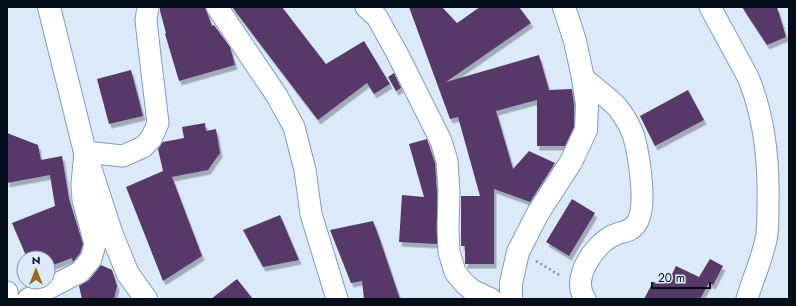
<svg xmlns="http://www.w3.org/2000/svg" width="796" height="306" font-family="Jost,sans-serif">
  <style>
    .building { fill: #573769; filter: url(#shadow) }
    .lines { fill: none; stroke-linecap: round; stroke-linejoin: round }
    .minor-casing { stroke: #7e9dc1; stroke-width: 23 }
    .secondary-casing { stroke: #7e9dc1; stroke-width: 24 }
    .path { stroke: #8692a0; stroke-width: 2.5; stroke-dasharray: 2 3; stroke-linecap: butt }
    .minor { stroke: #fff; stroke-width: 21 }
    .secondary { stroke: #fff; stroke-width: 22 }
  </style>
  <defs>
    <filter id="shadow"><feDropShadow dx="2.5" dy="4.5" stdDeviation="0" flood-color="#0004"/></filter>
  </defs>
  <rect width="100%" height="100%" fill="#dce9f9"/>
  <g class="building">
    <polygon points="160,7 205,7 212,26 214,25 230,47 235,65 179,81 165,34 166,33 160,11"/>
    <polygon points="232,7 282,7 326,64 364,41 390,84 374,94 367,83 318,120"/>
    <polygon points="409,7 442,7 457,23 480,7 519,7 531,23 446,82 539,55 549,90 572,89 574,105 574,127 565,146 537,146 537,100 496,111 513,169 529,151 555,163 530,202 494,189 494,264 465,264 465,246 461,246 461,196 480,196 458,117 450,119"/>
    <polygon points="742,7 777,7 786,37 767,45"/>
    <polygon points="131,70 143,116 109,124 97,79"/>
    <polygon points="394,73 401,88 396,91 388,77"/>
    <polygon points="688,90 704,120 655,146 640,116"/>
    <polygon points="205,123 206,131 216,129 220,153 208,170 172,177 202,256 163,281 126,187 163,171 158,149 163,142 184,138 182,127"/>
    <polygon points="7,133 38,145 41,160 62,156 69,199 83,244 80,253 73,262 72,258 48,267 48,258 27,258 12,223 55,206 50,175 7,183"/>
    <polygon points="427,139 435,163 437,192 437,244 399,242 402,195 424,197 409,144"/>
    <polygon points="572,199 595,213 569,256 546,242"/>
    <polygon points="280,215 299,260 263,267 243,230"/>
    <polygon points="373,221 379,237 400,299 364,299 362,281 351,283 330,230"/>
    <polygon points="710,259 723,266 713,285 709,283 700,299 644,299 653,282 657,283 661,276 669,280 676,266 699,277"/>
    <polygon points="101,265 112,270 117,286 114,299 82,299 79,286 89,280"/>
    <polygon points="237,279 253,299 211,299"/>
  </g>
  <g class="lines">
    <g class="minor-casing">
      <g id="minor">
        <polyline points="217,7 277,96 294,127 305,170 311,214 337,299"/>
        <polyline points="366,7 377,17 398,55 441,141 447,161 449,192 448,228 449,252 455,272 464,283 472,290 491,299"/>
        <path d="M710,7L748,77C765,118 769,160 768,203C768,214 768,224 767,234C764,255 753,278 747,299"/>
        <path d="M583,78C594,87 609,98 618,108C624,116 631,128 634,137C639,156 648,208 636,224C630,233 621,231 612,236C593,246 571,279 585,299"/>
        <polyline points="7,292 8,299"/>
        <polyline points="28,299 80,272 91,259 95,244 83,200 82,184 85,152 123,156 143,147 151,139 158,123 148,39 146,20 148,7"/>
      </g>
    </g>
    <g class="secondary-casing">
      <g id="secondary">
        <polyline points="49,7 85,152 112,235 128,274 146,299"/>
        <polyline points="511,299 511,283 518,252 538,213 571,162 586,130 587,104 583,78 575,41 564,7"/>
      </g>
    </g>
    <polyline class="path" points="536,261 561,276"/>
    <use href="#minor" class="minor"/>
    <use href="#secondary" class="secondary"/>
  </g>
  <rect width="796" height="306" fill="none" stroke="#040e1a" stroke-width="16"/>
  <g transform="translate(36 270)"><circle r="19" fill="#dce9f9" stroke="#8691a0"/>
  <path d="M0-3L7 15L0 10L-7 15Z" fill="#9a681c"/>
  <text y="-6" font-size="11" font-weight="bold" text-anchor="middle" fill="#040e1a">N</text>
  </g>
  <path d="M652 282v6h58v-6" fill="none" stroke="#040e1a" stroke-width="2"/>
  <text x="658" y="282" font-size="12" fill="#040e1a" stroke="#dce9f9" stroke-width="3" paint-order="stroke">20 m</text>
</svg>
